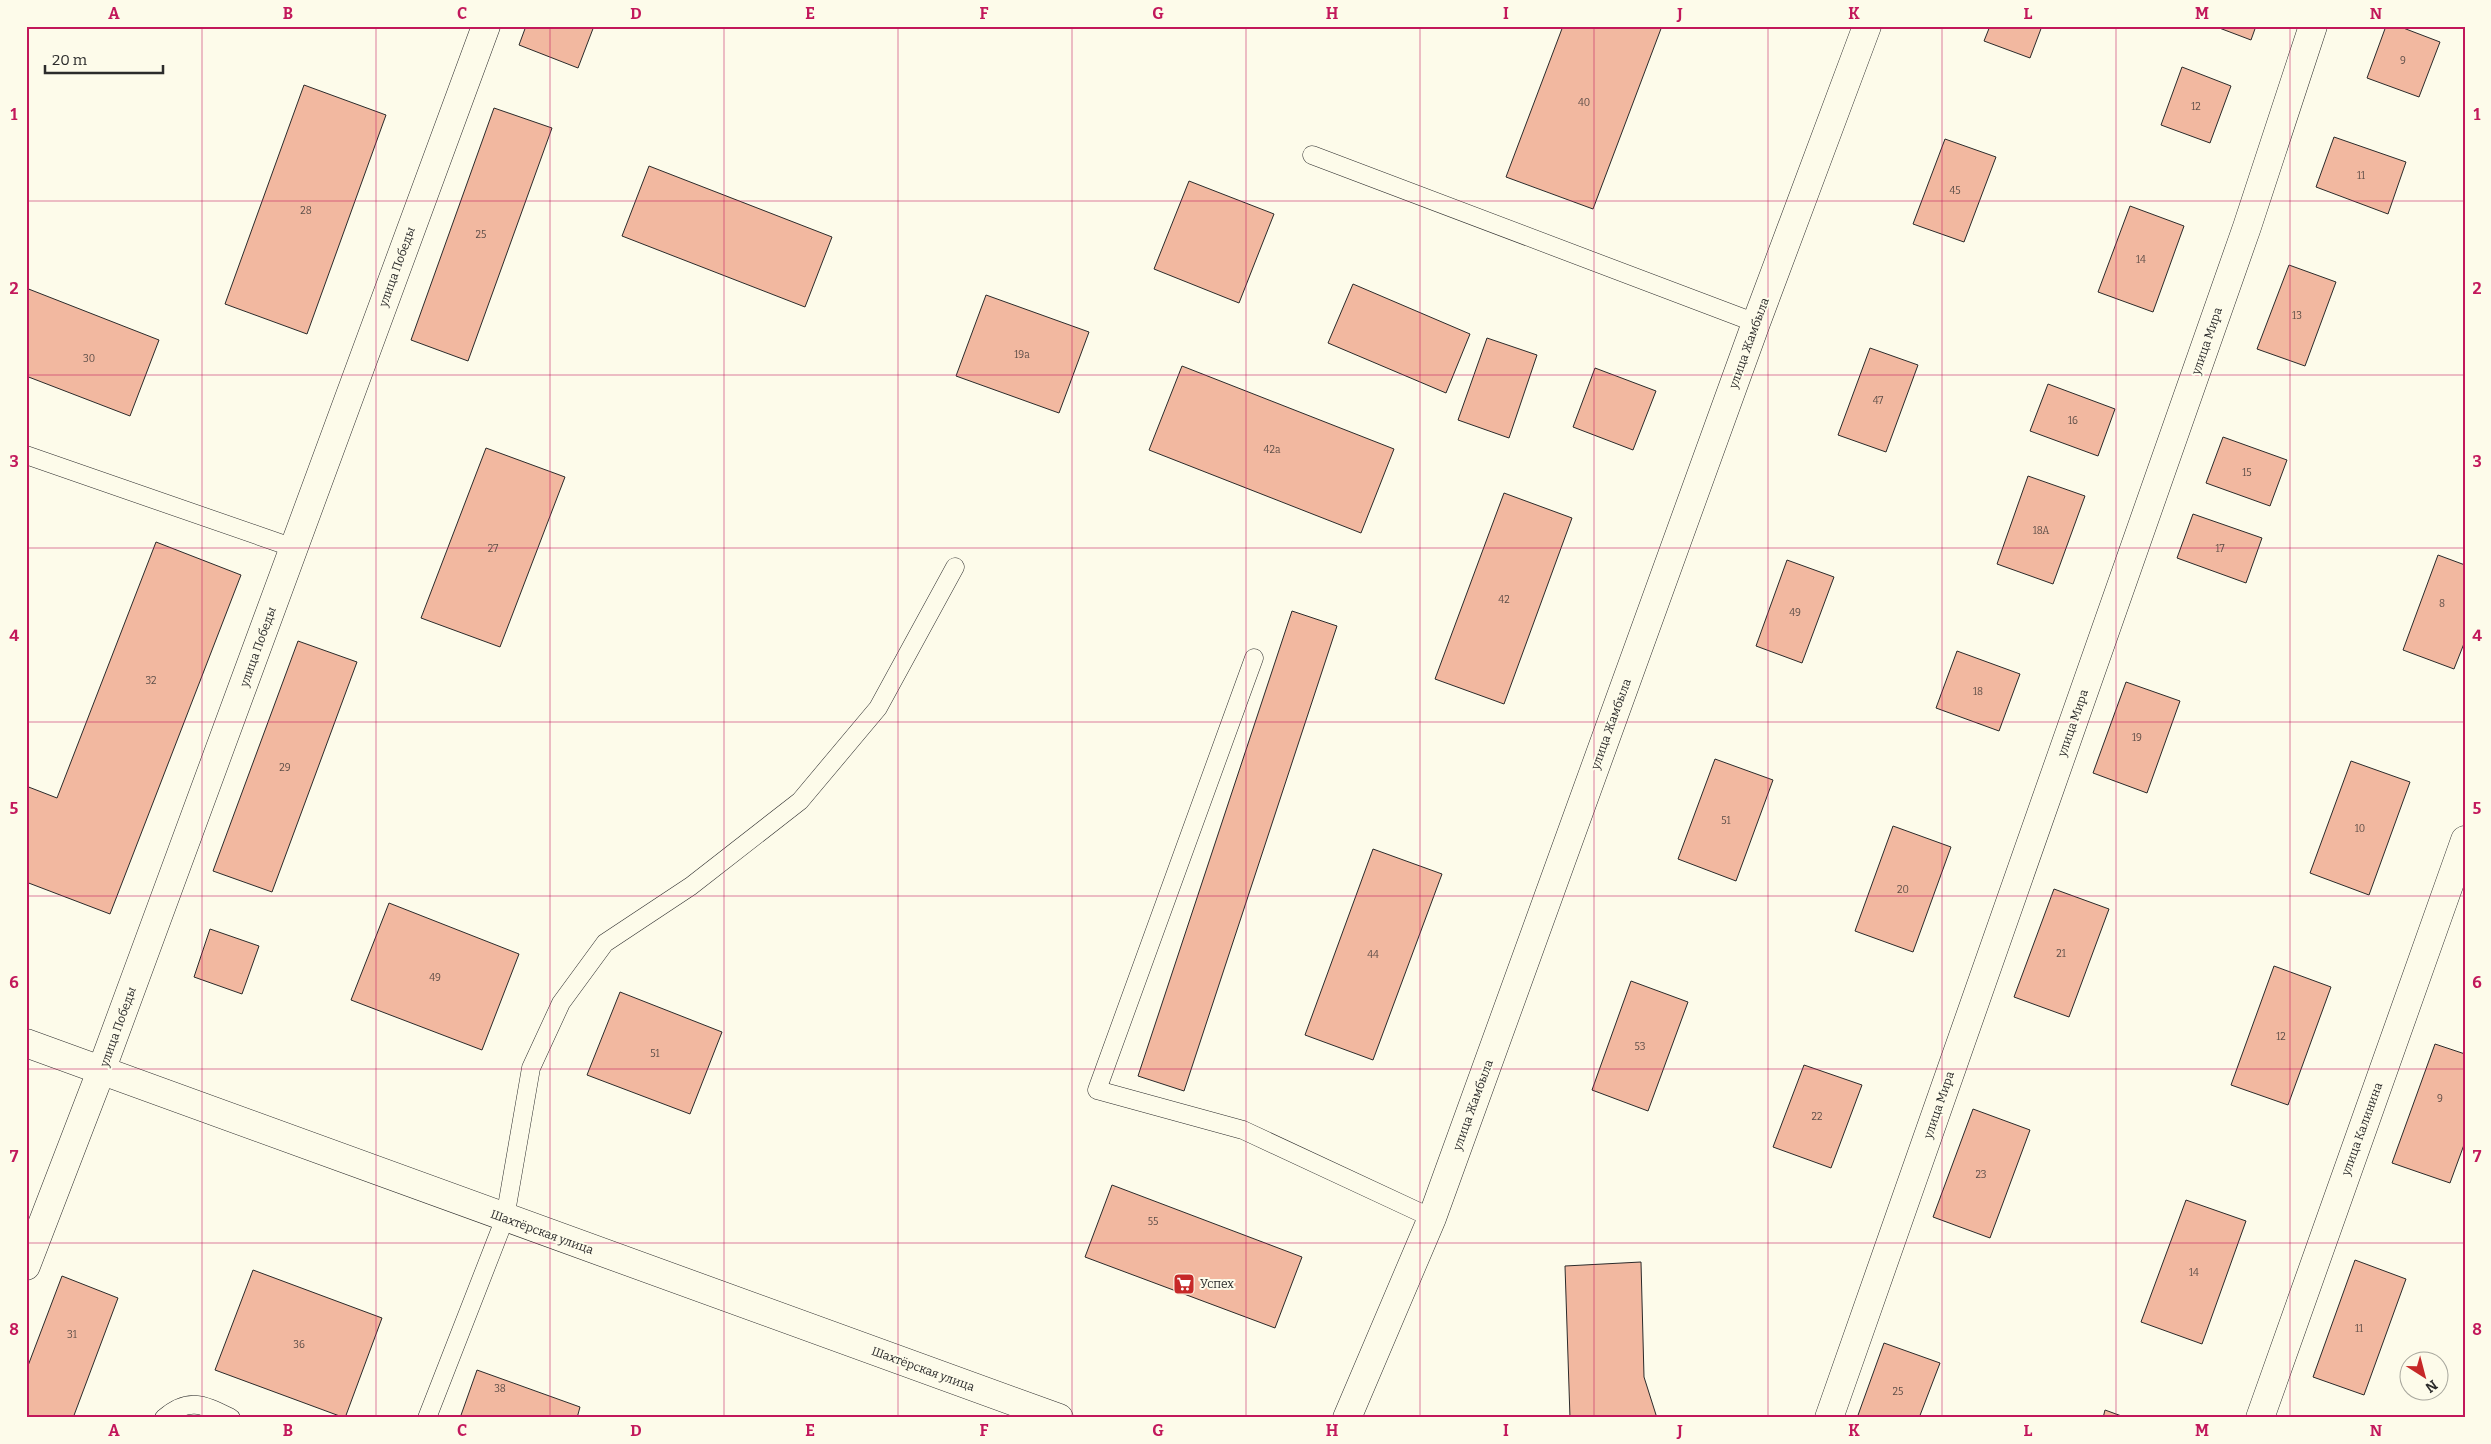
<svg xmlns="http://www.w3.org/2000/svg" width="2491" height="1444" font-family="Bitter,serif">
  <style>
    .building { fill: #f2b8a0; stroke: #2b2b2b }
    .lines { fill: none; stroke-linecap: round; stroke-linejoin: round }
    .service-casing { stroke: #2b2b2b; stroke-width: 19 }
    .minor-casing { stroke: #2b2b2b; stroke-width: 29 }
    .service { stroke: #fdfbea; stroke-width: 18 }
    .minor { stroke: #fdfbea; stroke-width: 28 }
    .grid { fill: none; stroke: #c2185b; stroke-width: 1; stroke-opacity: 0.55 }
    .labels { text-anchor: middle; stroke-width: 4; stroke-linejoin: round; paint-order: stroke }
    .number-label { font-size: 10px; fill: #5d4e48 }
    .street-label { font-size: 12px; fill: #2b2b2b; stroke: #fdfbea }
    .poi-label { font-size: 12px; fill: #2b2b2b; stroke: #fdfbea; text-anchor: start }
    .neatline { fill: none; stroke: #c2185b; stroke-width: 2 }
    .grid-label { font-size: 16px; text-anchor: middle; font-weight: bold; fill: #c2185b }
  </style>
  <rect width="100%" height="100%" fill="#fdfbea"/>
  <g class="building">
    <polygon points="526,26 594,26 578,68 519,45"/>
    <polygon points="1563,26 1662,26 1593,209 1506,177"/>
    <polygon points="1990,26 2042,26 2030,58 1984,41"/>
    <polygon points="2214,26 2256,26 2251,40"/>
    <polygon points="2386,26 2398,26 2440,42 2419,97 2367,78"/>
    <polygon points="2182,67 2231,86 2210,143 2161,125"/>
    <polygon points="304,85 386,115 307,334 225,304"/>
    <polygon points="494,108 552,128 468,361 411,340"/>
    <polygon points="2334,137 2406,162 2388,214 2316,187"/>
    <polygon points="1945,139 1996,157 1964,242 1913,224"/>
    <polygon points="649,166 832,237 805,307 622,236"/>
    <polygon points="1189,181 1274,214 1239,303 1154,269"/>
    <polygon points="2130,206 2184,226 2153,312 2098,292"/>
    <polygon points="2289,265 2336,282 2305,366 2257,349"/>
    <polygon points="1353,284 1470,334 1446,393 1328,343"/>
    <polygon points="26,288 159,340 130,416 26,376"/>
    <polygon points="986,295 1089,332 1059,413 956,376"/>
    <polygon points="1487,338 1537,355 1509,438 1458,420"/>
    <polygon points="1870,348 1918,365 1886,452 1838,435"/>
    <polygon points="1182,366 1394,449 1361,533 1149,450"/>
    <polygon points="1595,368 1656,391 1633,450 1573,427"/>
    <polygon points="2048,384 2115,409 2098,456 2030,431"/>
    <polygon points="2223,437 2287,460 2270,506 2206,483"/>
    <polygon points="486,448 565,477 500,647 421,618"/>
    <polygon points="2028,476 2085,496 2053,584 1997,564"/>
    <polygon points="1504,493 1572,518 1504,704 1435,679"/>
    <polygon points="2193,514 2262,538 2246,583 2177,558"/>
    <polygon points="156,542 241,575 110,914 26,882 26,786 57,798"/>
    <polygon points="2438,555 2465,565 2465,641 2454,669 2403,650"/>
    <polygon points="1787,560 1834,577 1802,663 1756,646"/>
    <polygon points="1292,611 1337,626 1184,1091 1138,1076"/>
    <polygon points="298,641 357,662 272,892 213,871"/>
    <polygon points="1957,651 2020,674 1999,731 1936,708"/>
    <polygon points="2126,682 2180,701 2147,793 2093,773"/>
    <polygon points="1715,759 1773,780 1736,881 1678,859"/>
    <polygon points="2351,761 2410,782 2369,895 2310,873"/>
    <polygon points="1893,826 1951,847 1913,952 1855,931"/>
    <polygon points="1373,849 1442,874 1373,1060 1305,1035"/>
    <polygon points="2054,889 2109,909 2069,1017 2014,997"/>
    <polygon points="389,903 519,954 482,1050 351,1000"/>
    <polygon points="210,929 259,946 242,994 194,977"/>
    <polygon points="2274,966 2331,987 2288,1105 2231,1085"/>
    <polygon points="1631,981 1688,1002 1648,1111 1592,1090"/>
    <polygon points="620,992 722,1032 690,1114 587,1075"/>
    <polygon points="2435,1044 2465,1054 2465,1142 2450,1183 2392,1163"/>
    <polygon points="1804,1065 1862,1085 1831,1168 1773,1147"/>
    <polygon points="1973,1109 2030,1130 1990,1238 1933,1217"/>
    <polygon points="1112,1185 1302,1257 1275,1328 1085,1257"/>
    <polygon points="2186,1200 2246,1221 2202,1344 2141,1322"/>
    <polygon points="2355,1260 2406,1279 2364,1395 2313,1377"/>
    <polygon points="1641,1262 1644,1377 1657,1418 1570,1418 1565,1266"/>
    <polygon points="253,1270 382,1318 345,1418 215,1370"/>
    <polygon points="62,1276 118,1298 73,1418 26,1418 26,1371"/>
    <polygon points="1884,1343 1940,1363 1919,1418 1857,1418"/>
    <polygon points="477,1370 580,1407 577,1418 460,1418"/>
    <polygon points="2105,1410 2127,1418 2103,1418"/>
  </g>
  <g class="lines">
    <g class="service-casing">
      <g id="service">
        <polyline points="1312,155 1756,323"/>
        <polyline points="26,455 294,548"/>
        <polyline points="1254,658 1097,1090 1243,1130 1432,1218"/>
        <path d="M164,1418C189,1396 204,1405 231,1418"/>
        <polyline points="427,1418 505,1218 531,1068 561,1003 605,943 691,886 800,801 878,708 955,567"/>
      </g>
    </g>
    <g class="minor-casing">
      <g id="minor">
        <polyline points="26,1043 1059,1418"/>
        <polyline points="26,1266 101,1071 486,26"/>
        <polyline points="1347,1418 1432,1218 1756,323 1867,26"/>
        <polyline points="1829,1418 2247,227 2313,26"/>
        <polyline points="2260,1418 2465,840"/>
      </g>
    </g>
    <use href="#service" class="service"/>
    <use href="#minor" class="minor"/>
  </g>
  <path class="grid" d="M202,26V1418M376,26V1418M550,26V1418M724,26V1418M898,26V1418M1072,26V1418M1246,26V1418M1420,26V1418M1594,26V1418M1768,26V1418M1942,26V1418M2116,26V1418M2290,26V1418M26,201H2465M26,375H2465M26,548H2465M26,722H2465M26,896H2465M26,1069H2465M26,1243H2465"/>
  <defs>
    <g id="supermarket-square" transform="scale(1.125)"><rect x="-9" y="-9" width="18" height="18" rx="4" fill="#c62828" stroke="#fdfbea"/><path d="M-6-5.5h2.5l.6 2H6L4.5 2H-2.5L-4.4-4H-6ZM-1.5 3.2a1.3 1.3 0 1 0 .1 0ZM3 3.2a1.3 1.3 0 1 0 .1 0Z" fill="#fff"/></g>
  </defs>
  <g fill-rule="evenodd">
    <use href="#supermarket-square" x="1184" y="1284"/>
  </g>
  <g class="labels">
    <g class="number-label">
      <text x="2403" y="64">9</text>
      <text x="1584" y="106">40</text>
      <text x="2196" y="110">12</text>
      <text x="2361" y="179">11</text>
      <text x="1955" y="194">45</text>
      <text x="306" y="214">28</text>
      <text x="481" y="238">25</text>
      <text x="2141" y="263">14</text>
      <text x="2297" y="319">13</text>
      <text x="1022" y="358">19a</text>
      <text x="89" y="362">30</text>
      <text x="1878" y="404">47</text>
      <text x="2073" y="424">16</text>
      <text x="1272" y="453">42а</text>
      <text x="2247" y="476">15</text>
      <text x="2041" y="534">18А</text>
      <text x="493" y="552">27</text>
      <text x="2220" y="552">17</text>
      <text x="1504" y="603">42</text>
      <text x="2442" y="607">8</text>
      <text x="1795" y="616">49</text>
      <text x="151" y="684">32</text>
      <text x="1978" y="695">18</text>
      <text x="2137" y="741">19</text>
      <text x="285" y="771">29</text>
      <text x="1726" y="824">51</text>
      <text x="2360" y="832">10</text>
      <text x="1903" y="893">20</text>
      <text x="2061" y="957">21</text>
      <text x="1373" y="958">44</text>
      <text x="435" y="981">49</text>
      <text x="2281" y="1040">12</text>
      <text x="1640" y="1050">53</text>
      <text x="655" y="1057">51</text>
      <text x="2440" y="1102">9</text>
      <text x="1817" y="1120">22</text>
      <text x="1981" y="1178">23</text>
      <text x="1153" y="1225">55</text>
      <text x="2194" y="1276">14</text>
      <text x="2359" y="1332">11</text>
      <text x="72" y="1338">31</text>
      <text x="299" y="1348">36</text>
      <text x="500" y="1392">38</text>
      <text x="1898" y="1395">25</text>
    </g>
    <g class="street-label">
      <text transform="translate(397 267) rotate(-70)" y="4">улица Победы</text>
      <text transform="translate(2207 341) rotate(-71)" y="4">улица Мира</text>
      <text transform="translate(1749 343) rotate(-70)" y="4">улица Жамбыла</text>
      <text transform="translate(258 647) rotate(-70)" y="4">улица Победы</text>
      <text transform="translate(2073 723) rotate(-71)" y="4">улица Мира</text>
      <text transform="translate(1611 724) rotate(-70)" y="4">улица Жамбыла</text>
      <text transform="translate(118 1027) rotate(-70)" y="4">улица Победы</text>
      <text transform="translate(1473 1105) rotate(-70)" y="4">улица Жамбыла</text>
      <text transform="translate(1939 1105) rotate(-71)" y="4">улица Мира</text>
      <text transform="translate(2362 1129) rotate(-70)" y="4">улица Калинина</text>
      <text transform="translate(542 1232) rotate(20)" y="4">Шахтёрская улица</text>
      <text transform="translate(923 1369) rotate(20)" y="4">Шахтёрская улица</text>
    </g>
    <g class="poi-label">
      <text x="1200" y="1288">Успех</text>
    </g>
  </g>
  <rect width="2491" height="1444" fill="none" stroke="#fdfbea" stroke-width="55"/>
  <g transform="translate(2424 1376) rotate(144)"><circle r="24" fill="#fdfbea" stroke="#a9a89e"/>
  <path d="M0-4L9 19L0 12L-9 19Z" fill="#c62828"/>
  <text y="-8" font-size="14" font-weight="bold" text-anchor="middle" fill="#2b2b2b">N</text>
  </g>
  <path d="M45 65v8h118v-8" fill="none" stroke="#2b2b2b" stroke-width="2.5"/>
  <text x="52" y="65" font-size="15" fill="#2b2b2b" stroke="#fdfbea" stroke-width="4" paint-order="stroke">20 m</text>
  <rect x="28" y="28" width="2436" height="1388" class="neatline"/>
  <g class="grid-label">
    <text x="114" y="19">A</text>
    <text x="288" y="19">B</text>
    <text x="462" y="19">C</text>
    <text x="636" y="19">D</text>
    <text x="810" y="19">E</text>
    <text x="984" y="19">F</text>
    <text x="1158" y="19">G</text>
    <text x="1332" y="19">H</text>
    <text x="1506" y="19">I</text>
    <text x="1680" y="19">J</text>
    <text x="1854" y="19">K</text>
    <text x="2028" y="19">L</text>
    <text x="2202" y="19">M</text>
    <text x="2376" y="19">N</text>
    <text x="14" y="120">1</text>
    <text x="2477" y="120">1</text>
    <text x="14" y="294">2</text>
    <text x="2477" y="294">2</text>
    <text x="14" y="467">3</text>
    <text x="2477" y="467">3</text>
    <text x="14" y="641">4</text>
    <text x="2477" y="641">4</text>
    <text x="14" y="814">5</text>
    <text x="2477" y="814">5</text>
    <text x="14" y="988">6</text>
    <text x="2477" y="988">6</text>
    <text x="14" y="1162">7</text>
    <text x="2477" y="1162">7</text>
    <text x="14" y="1335">8</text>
    <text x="2477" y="1335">8</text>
    <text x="114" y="1436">A</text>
    <text x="288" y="1436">B</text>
    <text x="462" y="1436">C</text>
    <text x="636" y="1436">D</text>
    <text x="810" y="1436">E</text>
    <text x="984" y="1436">F</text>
    <text x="1158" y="1436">G</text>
    <text x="1332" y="1436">H</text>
    <text x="1506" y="1436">I</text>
    <text x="1680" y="1436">J</text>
    <text x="1854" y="1436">K</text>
    <text x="2028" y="1436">L</text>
    <text x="2202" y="1436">M</text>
    <text x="2376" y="1436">N</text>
  </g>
</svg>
